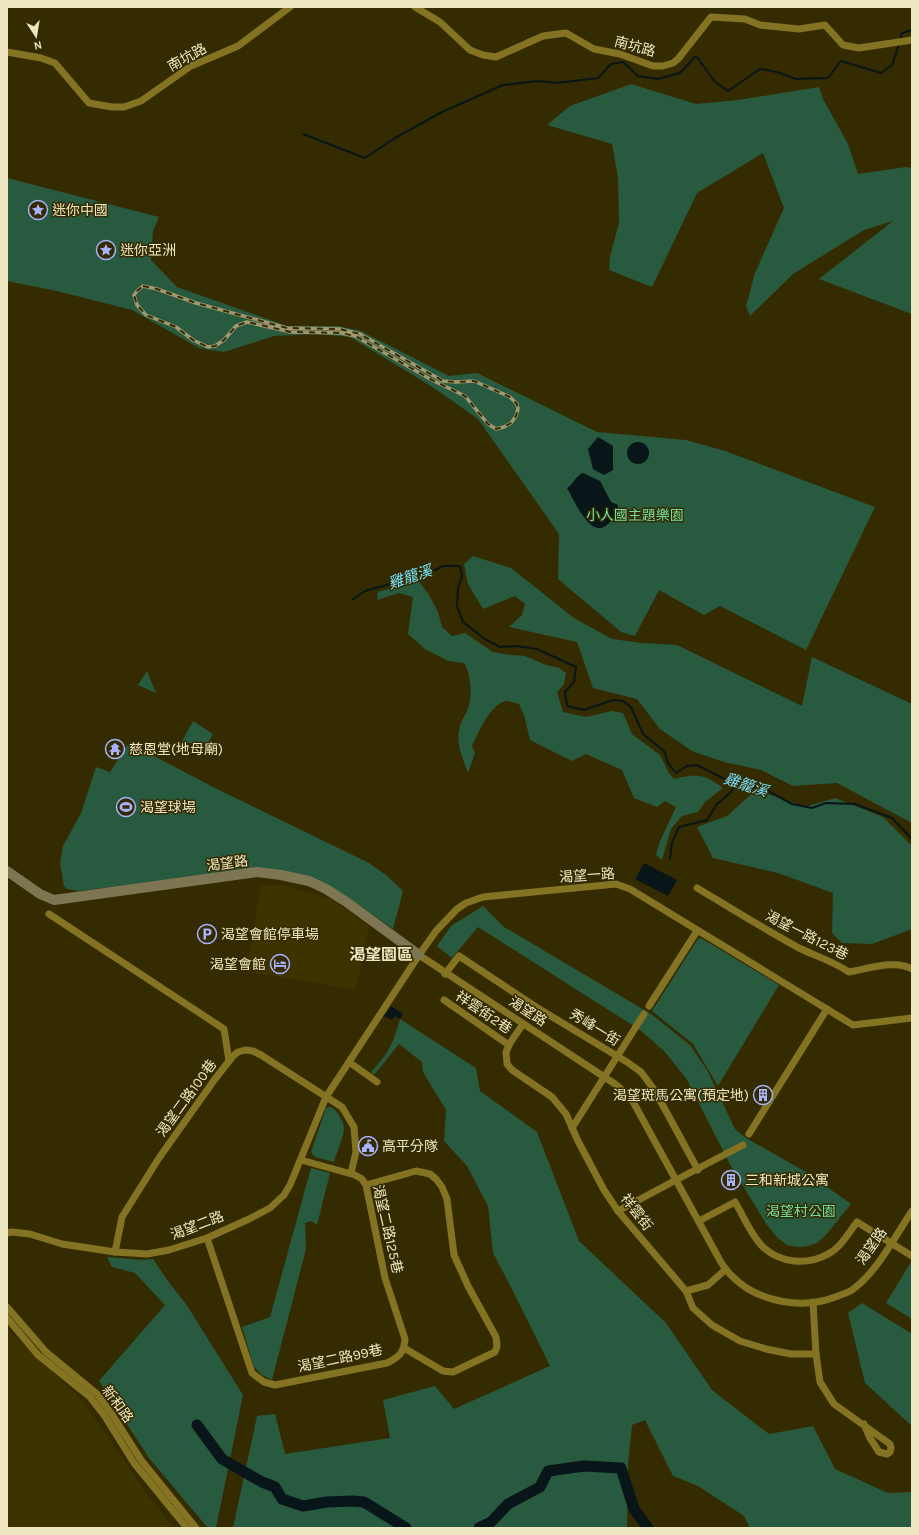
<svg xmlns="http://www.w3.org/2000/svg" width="919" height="1535" font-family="Karla,'Noto Sans TC',sans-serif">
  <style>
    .built { fill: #3d3301 }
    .green { fill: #285a40 }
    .water { fill: #081519 }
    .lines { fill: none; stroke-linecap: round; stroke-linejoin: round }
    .stream { stroke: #081519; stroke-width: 2 }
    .river { stroke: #081519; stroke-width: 11 }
    .street { stroke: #837323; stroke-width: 7 }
    .secondary { stroke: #7e7652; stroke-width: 10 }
    .rail-casing { stroke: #a09870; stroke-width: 3.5 }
    .rail { stroke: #342c00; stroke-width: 2; stroke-dasharray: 6; stroke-linecap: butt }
    .labels { text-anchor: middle; stroke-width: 3; stroke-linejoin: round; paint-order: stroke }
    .street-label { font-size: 14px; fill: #ede6c0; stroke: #342c00 }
    .poi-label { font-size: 14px; fill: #ede6c0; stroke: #342c00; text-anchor: start }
    .park-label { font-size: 14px; fill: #71dea3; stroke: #342c00 }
    .water-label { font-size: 15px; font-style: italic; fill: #77e1fe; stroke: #342c00 }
    .quarter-label { font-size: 16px; font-weight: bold; fill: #ede6c0; stroke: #342c00 }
  </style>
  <rect width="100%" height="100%" fill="#342c00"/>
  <g class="built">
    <polygon points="281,885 331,899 369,926 356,990 246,971 261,886"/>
    <polygon points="7,1329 83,1401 148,1496 174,1528 7,1528"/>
  </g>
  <g class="green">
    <polygon points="631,84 696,104 738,100 819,87 823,99 848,144 858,174 906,167 912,168 912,314 819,279 893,221 864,230 793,274 750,316 746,306 755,273 784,208 763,153 697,193 652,287 609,270 610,257 619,223 618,177 612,144 547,125 570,106"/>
    <polygon points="7,178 159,217 153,231 151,260 177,287 287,326 338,326 361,331 449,376 477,373 597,432 686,440 725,451 875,507 806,650 720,606 704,615 659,590 635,636 621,632 558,579 559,534 478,419 434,388 350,337 317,334 274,336 224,352 199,348 132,310 57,291 7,281"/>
    <polygon points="473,556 511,568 574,618 612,639 642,643 677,645 802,706 812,657 912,704 912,823 837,783 793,786 761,770 724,762 692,751 660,729 637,699 593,688 577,642 509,627 522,615 525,604 515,596 483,609 468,584 464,564"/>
    <path d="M418,580L429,595L438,612L442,627L452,636L465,633L493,652L512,655L525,656L546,665L559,668L566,673L564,684L557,692L563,712L586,717L612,711L623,713L632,734L660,755L669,773L674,779C697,773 704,774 723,788L705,802L698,812L682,816L671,829L662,860L656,855L660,841L676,807L665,801L657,807L634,798L622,770L586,754L572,761L530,740L524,715L519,704C516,703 510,701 506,701C491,703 478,733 472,746L475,753L468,773C463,759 456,745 459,731C460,721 467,714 469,705C472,692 471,675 464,663L448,661L425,649L408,634L413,597L399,593L377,600L378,592Z"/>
    <polygon points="147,671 156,693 138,685"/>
    <polygon points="193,721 213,734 208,743 181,743"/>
    <polygon points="129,743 217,789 369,863 386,875 403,891 393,929 343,894 265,869 78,891 67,889 64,886 60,863 63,846 81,813 96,767 110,772"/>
    <polygon points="756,790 805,807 835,798 883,817 912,846 912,929 872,944 842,943 832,933 833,893 778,873 713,858 697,827 727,816"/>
    <polygon points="483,906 504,927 651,1014 690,1045 707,1070 735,1129 746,1138 806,1172 851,1204 825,1236 817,1243 808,1246 798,1247 787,1245 777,1237 767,1225 732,1168 686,1078 664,1051 640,1030 478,927 452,958 437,946 451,926"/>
    <polygon points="701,938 779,985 718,1086 693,1044 652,1011 698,939"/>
    <path d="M400,1019L476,1068L480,1091L537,1132L579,1241L666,1323L712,1390L769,1434L813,1426L835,1469L888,1493L912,1492V1528H750L744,1516L698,1486L673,1476L645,1420L632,1425L628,1464L627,1528H233L257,1416L275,1414L285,1454L390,1438L383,1400L435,1386L454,1409L550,1366L512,1289L493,1253L488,1206L467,1166L444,1141L446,1110L423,1072L422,1062L399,1044L374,1075L371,1072C389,1053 393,1044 400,1019Z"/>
    <path d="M329,1107C336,1107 344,1122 344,1129C344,1136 336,1154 334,1162L315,1157L311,1152L326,1108Z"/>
    <polygon points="311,1168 330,1173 317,1225 311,1221 305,1223 306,1249 272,1380 262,1375 254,1367 242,1327 270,1317"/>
    <polygon points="107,1257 142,1260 153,1259 168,1281 186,1304 243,1395 216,1528 208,1528 149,1458 99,1381 165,1305 135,1273 112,1267"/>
    <polygon points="911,1262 912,1263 912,1319 886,1303"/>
    <polygon points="862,1303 912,1334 912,1426 865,1383 848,1313"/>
  </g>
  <g class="water">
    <polygon points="598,437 613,446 613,470 604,475 593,469 588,449"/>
    <circle cx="638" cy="453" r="11"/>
    <path d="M583,473L600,481L611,502L618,505C617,514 615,518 608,524C591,541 574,500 567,488C574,484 576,475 583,473Z"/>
    <polygon points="644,863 677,880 668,896 635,879"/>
    <polygon points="391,1006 403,1014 400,1019 395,1016 392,1020 384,1016"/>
  </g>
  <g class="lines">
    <g class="stream">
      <polyline points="900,40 902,33 912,30"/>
      <polyline points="303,134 365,158 395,138 442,112 503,85 538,81 557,83 598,78 611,64 623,62 638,76 658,79 680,73 695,57 698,58 714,81 728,91 760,69 777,72 796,79 828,78 841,61 881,73 892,65 899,44"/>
      <polyline points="352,600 365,591 390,584 409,574 435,570 443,566 460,566 462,576 458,588 457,606 463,622 485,639 500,647 516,646 537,649 576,667 574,682 565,692 567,706 584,710 613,700 623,701 631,707 643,734 664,751 668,763 676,773 687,766 697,765 736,785 761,787 792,804 812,808 826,803 855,804 892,818 912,839"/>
      <polyline points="670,859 672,843 679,827 707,820 717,804 730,793 736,785"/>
    </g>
    <g class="river">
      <polyline points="197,1425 222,1459 262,1482 275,1487 282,1499 303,1506 327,1502 353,1501 364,1502 406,1528"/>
      <polyline points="479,1528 491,1522 508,1504 540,1487 548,1471 584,1466 621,1468 634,1509 648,1528"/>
    </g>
    <g class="street">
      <polyline points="415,7 440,22 470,50 483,55 496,57 543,36 566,33 594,49 620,54 653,66 663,66 673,63 678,59 711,17 745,19 760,25 799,29 825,25 843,45 859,48 912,40"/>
      <polyline points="7,52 41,58 55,63 89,103 112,107 124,107 141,101 191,66 238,46 290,7"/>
      <path d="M697,888C731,908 764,929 799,948C815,956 833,961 849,972C867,969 896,959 912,969"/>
      <polyline points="49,914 224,1029 229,1061"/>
      <path d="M419,955L615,1084L631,1098L717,1255C721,1263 726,1271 733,1277C759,1303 804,1310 838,1296C842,1294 848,1293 852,1290C878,1271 894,1238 912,1211"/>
      <polyline points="445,974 459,956 536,1007 627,1062 641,1072 655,1091 698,1170"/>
      <polyline points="444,1000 509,1045"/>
      <polyline points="649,1006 697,931"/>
      <polyline points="523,1024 510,1043 506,1052 507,1064 512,1070 552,1097 566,1114 578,1141 604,1190 618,1211 686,1291 693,1308 712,1325 740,1341 766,1349 791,1354 816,1354"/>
      <polyline points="349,1062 377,1082"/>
      <polyline points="572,1128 644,1014"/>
      <polyline points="749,1134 827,1009"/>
      <polyline points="676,1180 743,1145"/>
      <polyline points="366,1185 416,1171 430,1174 436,1179 442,1187 447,1199 454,1255 468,1286 496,1337 497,1346 495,1352 453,1372 443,1371 404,1348"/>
      <polyline points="618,1211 676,1180"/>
      <path d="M699,1221L735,1202C744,1217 751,1235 763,1247C780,1263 807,1266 828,1254C840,1248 849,1233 857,1222L912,1256"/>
      <polyline points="7,1233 12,1232 30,1234 62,1244 115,1252 147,1254 169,1250 207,1238 249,1219 270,1208 284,1195 290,1185 326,1097 419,955 436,931 457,909 466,903 483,897 616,884 630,889 853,1025 912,1018"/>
      <path d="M207,1238L252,1373L264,1382L275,1385L387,1363C399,1357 404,1353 405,1339L385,1278L366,1185L362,1179L355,1175L301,1160"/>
      <polyline points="115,1252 122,1217 159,1158 215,1079 233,1056 238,1052 245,1050 253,1051 261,1055 342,1107 354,1127 356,1152 351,1173"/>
      <polyline points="686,1291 708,1285 726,1269"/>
      <polyline points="813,1302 816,1354 820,1382 834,1404 890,1444 891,1448 890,1452 887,1454 879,1452 870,1438 864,1424"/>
      <polyline points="7,1307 46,1352 97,1394 111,1413 141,1460 196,1528"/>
      <polyline points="7,1318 38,1355 90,1397 104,1415 134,1463 187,1528"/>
    </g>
    <polyline class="secondary" points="7,871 40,894 54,900 257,872 281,875 309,881 326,889 345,901 419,955"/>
    <g class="rail-casing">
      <polygon id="rail" points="143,286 157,289 196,303 287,328 340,329 360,334 443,381 456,382 474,381 510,397 517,404 518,409 516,416 511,423 504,427 496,429 488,424 465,396 430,379 355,336 341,333 291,332 247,322 236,326 224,340 215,346 208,347 193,340 176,327 146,315 137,305 134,295 137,291"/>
    </g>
    <use href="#rail" class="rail"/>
  </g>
  <defs>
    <g id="sight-ring" transform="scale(1)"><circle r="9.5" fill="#342c00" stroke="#a7b1fc" stroke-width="1.5"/><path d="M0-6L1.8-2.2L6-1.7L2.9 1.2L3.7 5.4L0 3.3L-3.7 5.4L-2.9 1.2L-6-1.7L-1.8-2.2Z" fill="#a7b1fc"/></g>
    <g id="temple-ring" transform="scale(1)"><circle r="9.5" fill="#342c00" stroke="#a7b1fc" stroke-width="1.5"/><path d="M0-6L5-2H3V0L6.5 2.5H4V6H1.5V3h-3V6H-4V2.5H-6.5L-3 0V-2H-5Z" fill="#a7b1fc"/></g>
    <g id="stadium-ring" transform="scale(1)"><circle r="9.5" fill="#342c00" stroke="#a7b1fc" stroke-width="1.5"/><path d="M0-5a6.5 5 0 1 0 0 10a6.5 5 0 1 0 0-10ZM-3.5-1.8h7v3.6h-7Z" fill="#a7b1fc"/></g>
    <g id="parking-ring" transform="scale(1)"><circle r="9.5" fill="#342c00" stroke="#a7b1fc" stroke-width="1.5"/><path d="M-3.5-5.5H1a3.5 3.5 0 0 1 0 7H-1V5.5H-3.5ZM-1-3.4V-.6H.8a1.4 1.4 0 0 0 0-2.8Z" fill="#a7b1fc"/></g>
    <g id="hotel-ring" transform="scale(1)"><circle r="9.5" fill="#342c00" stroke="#a7b1fc" stroke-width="1.5"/><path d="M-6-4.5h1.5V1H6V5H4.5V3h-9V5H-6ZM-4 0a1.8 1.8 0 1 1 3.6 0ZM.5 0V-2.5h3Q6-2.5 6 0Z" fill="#a7b1fc"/></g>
    <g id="building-ring" transform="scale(1)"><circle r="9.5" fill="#342c00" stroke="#a7b1fc" stroke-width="1.5"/><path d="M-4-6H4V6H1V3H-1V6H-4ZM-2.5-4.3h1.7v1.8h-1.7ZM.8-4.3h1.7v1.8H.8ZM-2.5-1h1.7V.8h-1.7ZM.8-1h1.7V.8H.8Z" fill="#a7b1fc"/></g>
    <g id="civic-ring" transform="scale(1)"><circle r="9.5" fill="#342c00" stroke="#a7b1fc" stroke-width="1.5"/><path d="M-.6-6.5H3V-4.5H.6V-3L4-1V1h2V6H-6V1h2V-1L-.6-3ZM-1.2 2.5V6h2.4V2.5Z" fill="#a7b1fc"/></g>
  </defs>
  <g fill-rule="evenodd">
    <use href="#sight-ring" x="38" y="210"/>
    <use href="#sight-ring" x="106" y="250"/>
    <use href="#temple-ring" x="115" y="749"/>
    <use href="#stadium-ring" x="126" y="807"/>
    <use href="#parking-ring" x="207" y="934"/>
    <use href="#hotel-ring" x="280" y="964"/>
    <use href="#building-ring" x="763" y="1095"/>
    <use href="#civic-ring" x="368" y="1146"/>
    <use href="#building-ring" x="731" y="1180"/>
  </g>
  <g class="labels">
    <g class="street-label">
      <text transform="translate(635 46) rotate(15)" y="5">南坑路</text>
      <text transform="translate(187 57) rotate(-29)" y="5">南坑路</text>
      <text transform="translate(227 863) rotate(-8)" y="5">渴望路</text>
      <text transform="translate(587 875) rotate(-4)" y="5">渴望一路</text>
      <text transform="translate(807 935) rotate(27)" y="5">渴望一路123巷</text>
      <text transform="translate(528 1011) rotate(33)" y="5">渴望路</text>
      <text transform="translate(484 1012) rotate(34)" y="5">祥雲街2巷</text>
      <text transform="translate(595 1027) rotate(32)" y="5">秀峰一街</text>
      <text transform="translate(186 1098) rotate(-54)" y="5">渴望二路100巷</text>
      <text transform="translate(637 1212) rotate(52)" y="5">祥雲街</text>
      <text transform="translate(197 1225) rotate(-21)" y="5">渴望二路</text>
      <text transform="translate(388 1229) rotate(77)" y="5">渴望二路125巷</text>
      <text transform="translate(871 1246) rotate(-55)" y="5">渴望路</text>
      <text transform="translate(340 1358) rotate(-12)" y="5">渴望二路99巷</text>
      <text transform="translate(118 1404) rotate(54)" y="5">新和路</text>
    </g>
    <g class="poi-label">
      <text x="52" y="215">迷你中國</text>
      <text x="120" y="255">迷你亞洲</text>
      <text x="129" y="754">慈恩堂(地母廟)</text>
      <text x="140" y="812">渴望球場</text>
      <text x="221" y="939">渴望會館停車場</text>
      <text x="266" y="969" text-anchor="end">渴望會館</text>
      <text x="749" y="1100" text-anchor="end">渴望斑馬公寓(預定地)</text>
      <text x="382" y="1151">高平分隊</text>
      <text x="745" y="1185">三和新城公寓</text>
    </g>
    <g class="park-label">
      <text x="635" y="520">小人國主題樂園</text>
      <text x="801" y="1216">渴望村公園</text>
    </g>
    <g class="water-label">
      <text transform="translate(410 577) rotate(-18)" y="5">雞籠溪</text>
      <text transform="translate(746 785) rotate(18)" y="5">雞籠溪</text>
    </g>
    <g class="quarter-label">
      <text x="381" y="960">渴望園區</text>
    </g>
  </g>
  <rect width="919" height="1535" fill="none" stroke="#ede6c0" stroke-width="16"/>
  <g transform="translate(36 36) rotate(168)" stroke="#342c00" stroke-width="3" paint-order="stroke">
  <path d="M0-3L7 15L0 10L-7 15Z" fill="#ede6c0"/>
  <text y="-6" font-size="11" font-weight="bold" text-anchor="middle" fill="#ede6c0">N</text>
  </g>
</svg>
